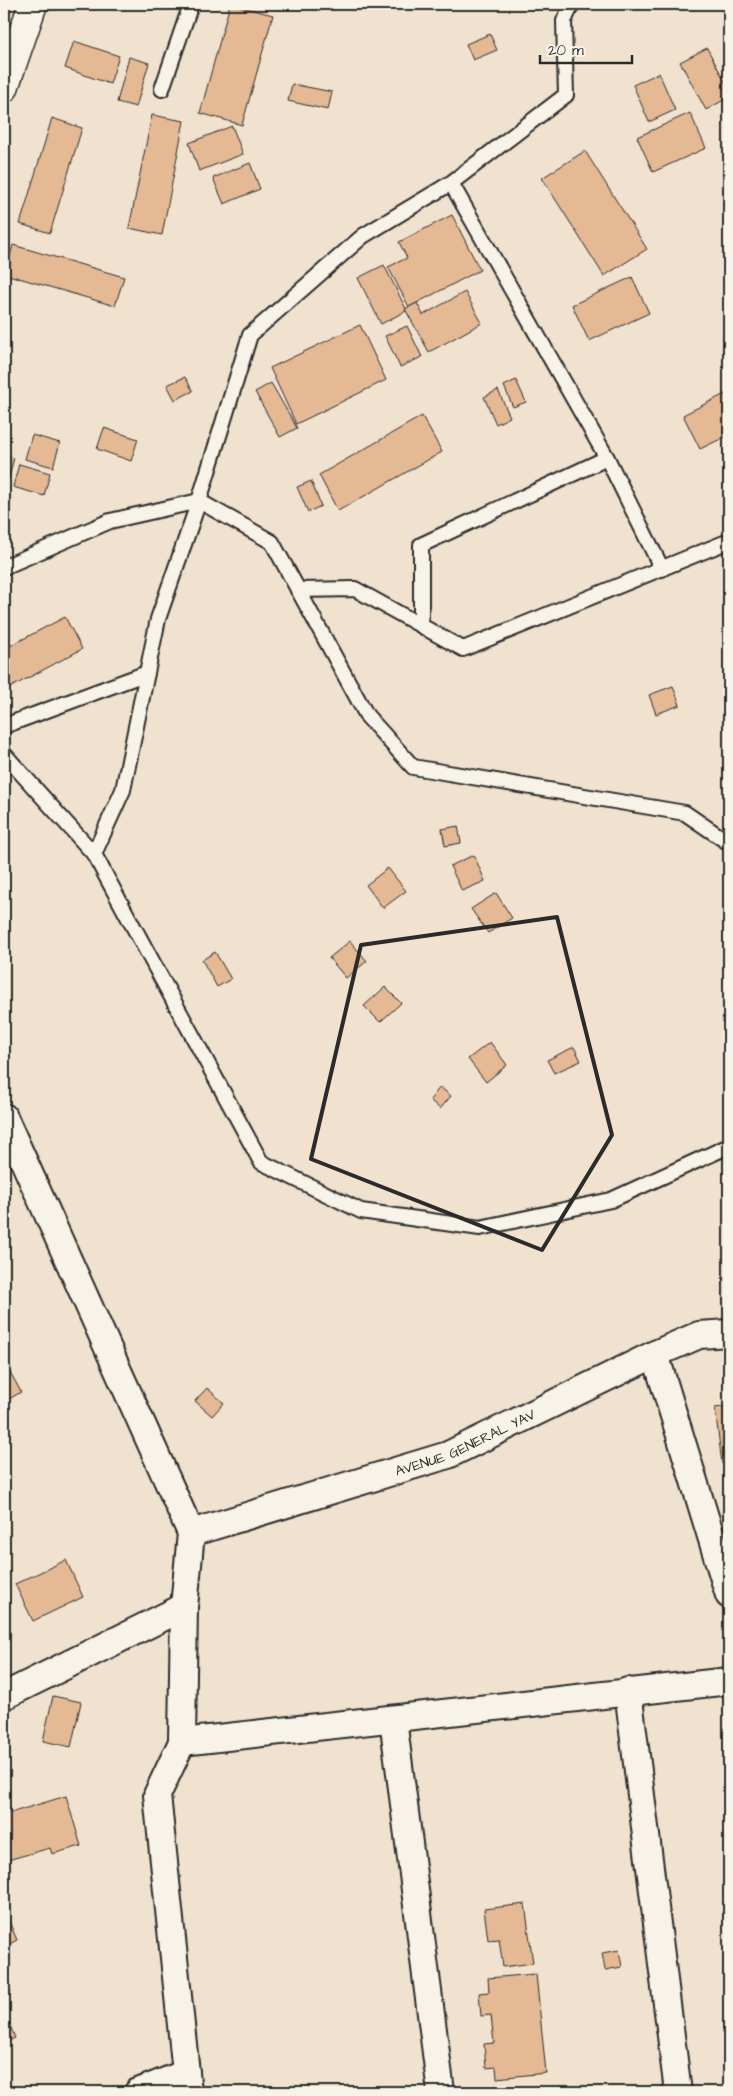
<svg xmlns="http://www.w3.org/2000/svg" width="733" height="2096" font-family="'Architects Daughter',sans-serif">
  <style>
    .building { fill: #e4b994; stroke: #2b2b2b }
    .lines { fill: none; stroke-linecap: round; stroke-linejoin: round }
    .lane-casing { stroke: #2b2b2b; stroke-width: 18 }
    .street-casing { stroke: #2b2b2b; stroke-width: 30 }
    .secondary-casing { stroke: #2b2b2b; stroke-width: 31 }
    .lane { stroke: #f7f3e8; stroke-width: 14 }
    .street { stroke: #f7f3e8; stroke-width: 26 }
    .secondary { stroke: #f7f3e8; stroke-width: 28 }
    .marked { fill: none; stroke: #2b2b2b; stroke-width: 4; stroke-linejoin: round }
    .labels { text-anchor: middle; stroke-width: 4.5; stroke-linejoin: round; paint-order: stroke }
    .street-label { font-size: 14px; fill: #2b2b2b; stroke: #f7f3e8 }
  </style>
  <rect width="100%" height="100%" fill="#f1e2cf"/>
  <filter id="ink" filterUnits="userSpaceOnUse"><feTurbulence type="fractalNoise" baseFrequency=".02" numOctaves="2"/><feDisplacementMap in="SourceGraphic" scale="10" xChannelSelector="R" yChannelSelector="G"/><feConvolveMatrix kernelMatrix="1 2 1 2 8 2 1 2 1" color-interpolation-filters="sRGB"/></filter>
  <g filter="url(#ink)">
    <g class="building">
      <polygon points="230,4 273,15 242,125 200,113"/>
      <polygon points="490,34 497,50 473,60 466,44"/>
      <polygon points="74,41 119,56 110,84 65,68"/>
      <polygon points="707,48 729,89 729,97 706,110 680,62"/>
      <polygon points="129,57 149,63 136,107 117,102"/>
      <polygon points="659,73 675,110 649,122 633,85"/>
      <polygon points="292,84 332,92 328,110 288,101"/>
      <polygon points="690,113 706,148 653,172 637,137"/>
      <polygon points="152,115 184,121 162,235 129,228"/>
      <polygon points="52,118 82,128 50,233 20,224"/>
      <polygon points="232,126 243,154 199,171 189,143"/>
      <polygon points="585,151 647,249 604,276 542,178"/>
      <polygon points="250,163 260,189 224,204 213,178"/>
      <polygon points="452,215 480,270 409,307 388,267 407,258 399,242"/>
      <polygon points="13,245 124,277 115,306 5,274"/>
      <polygon points="384,265 406,309 406,311 381,324 358,278"/>
      <polygon points="632,277 649,313 589,341 572,305"/>
      <polygon points="465,292 482,323 429,352 405,309 417,303 423,315"/>
      <polygon points="360,325 386,380 296,424 270,368"/>
      <polygon points="407,326 422,357 400,367 385,336"/>
      <polygon points="185,377 193,391 175,400 167,385"/>
      <polygon points="516,380 526,402 513,407 504,386"/>
      <polygon points="271,383 297,428 280,437 255,392"/>
      <polygon points="498,390 510,417 496,424 484,397"/>
      <polygon points="729,392 729,435 700,449 683,415"/>
      <polygon points="422,416 442,452 338,511 319,475"/>
      <polygon points="104,428 138,439 131,461 97,449"/>
      <polygon points="32,435 60,443 53,467 25,459"/>
      <polygon points="4,455 14,458 4,496"/>
      <polygon points="19,464 50,473 44,496 13,487"/>
      <polygon points="311,481 321,506 308,512 297,487"/>
      <polygon points="65,617 82,649 4,691 4,649"/>
      <polygon points="673,686 680,705 656,714 649,695"/>
      <polygon points="458,826 461,843 445,846 442,829"/>
      <polygon points="474,855 485,881 462,891 450,866"/>
      <polygon points="388,868 406,891 383,908 366,885"/>
      <polygon points="496,893 512,918 488,933 471,909"/>
      <polygon points="350,941 367,961 346,978 329,958"/>
      <polygon points="215,952 231,979 217,987 202,960"/>
      <polygon points="385,987 401,1003 380,1022 364,1006"/>
      <polygon points="490,1042 507,1065 486,1082 468,1059"/>
      <polygon points="574,1047 581,1061 554,1073 547,1060"/>
      <polygon points="440,1087 451,1096 440,1109 430,1100"/>
      <polygon points="4,1361 21,1392 4,1402"/>
      <polygon points="207,1388 224,1403 212,1416 195,1401"/>
      <polygon points="729,1406 729,1463 722,1464 715,1408"/>
      <polygon points="66,1560 83,1597 33,1621 15,1584"/>
      <polygon points="53,1696 81,1702 71,1747 43,1741"/>
      <polygon points="66,1796 81,1846 52,1854 50,1848 4,1861 4,1798 6,1797 10,1813"/>
      <polygon points="525,1904 533,1963 503,1967 499,1939 488,1940 484,1909"/>
      <polygon points="4,1910 17,1940 4,1947"/>
      <polygon points="619,1950 622,1967 605,1970 602,1953"/>
      <polygon points="536,1974 546,2073 497,2078 496,2067 486,2068 484,2044 494,2043 491,2015 481,2016 479,1993 489,1992 488,1978"/>
      <polygon points="4,1977 11,1992 4,1996"/>
      <polygon points="4,2010 15,2038 4,2043"/>
    </g>
    <g class="lines">
      <g class="lane-casing">
        <g id="lane">
          <polyline points="572,4 564,21 566,95 451,183 363,236 250,335 199,501 158,619 123,790 94,854 261,1162 361,1211 480,1228 611,1200 729,1146"/>
          <polyline points="162,89 191,4"/>
          <polyline points="451,183 607,458 662,569"/>
          <polyline points="4,567 110,521 199,501 272,542 367,716 413,767 685,813 729,843"/>
          <polyline points="298,590 355,589 463,649 729,541"/>
          <polyline points="421,625 421,545 607,458"/>
          <polyline points="4,726 147,673"/>
          <polyline points="4,754 94,854"/>
        </g>
      </g>
      <g class="street-casing">
        <g id="street">
          <polyline points="4,1117 191,1533 184,1607 182,1742 157,1795 188,2092"/>
          <polyline points="655,1354 729,1595"/>
          <path id="s1" d="M191,1533L448,1455L655,1354L699,1335L729,1333"/>
          <polyline points="628,1691 678,2092"/>
          <polyline points="4,1696 184,1607"/>
          <polyline points="393,1719 441,2092"/>
          <polyline points="182,1742 729,1681"/>
          <polyline points="138,2092 186,2073"/>
        </g>
      </g>
      <g class="secondary-casing">
        <polyline id="secondary" points="4,88 33,4"/>
      </g>
      <use href="#lane" class="lane"/>
      <use href="#street" class="street"/>
      <use href="#secondary" class="secondary"/>
    </g>
  </g>
  <path class="marked" d="M557,917L612,1135L542,1250L311,1159L361,945Z"/>
  <g class="labels">
    <g class="street-label">
      <text dy="5" stroke="none"><textPath href="#s1" startOffset="289">AVENUE GENERAL YAV</textPath></text>
    </g>
  </g>
  <rect width="733" height="2096" fill="none" stroke="#f7f3e8" stroke-width="20"/>
  <rect x="10" y="10" width="713" height="2076" fill="none" stroke="#2b2b2b" stroke-width="2" filter="url(#ink)"/>
  <path d="M540 55v8h92v-8" fill="none" stroke="#2b2b2b" stroke-width="2.5"/>
  <text x="548" y="55" font-size="15" fill="#2b2b2b" stroke="#f7f3e8" stroke-width="4" paint-order="stroke">20 m</text>
</svg>
